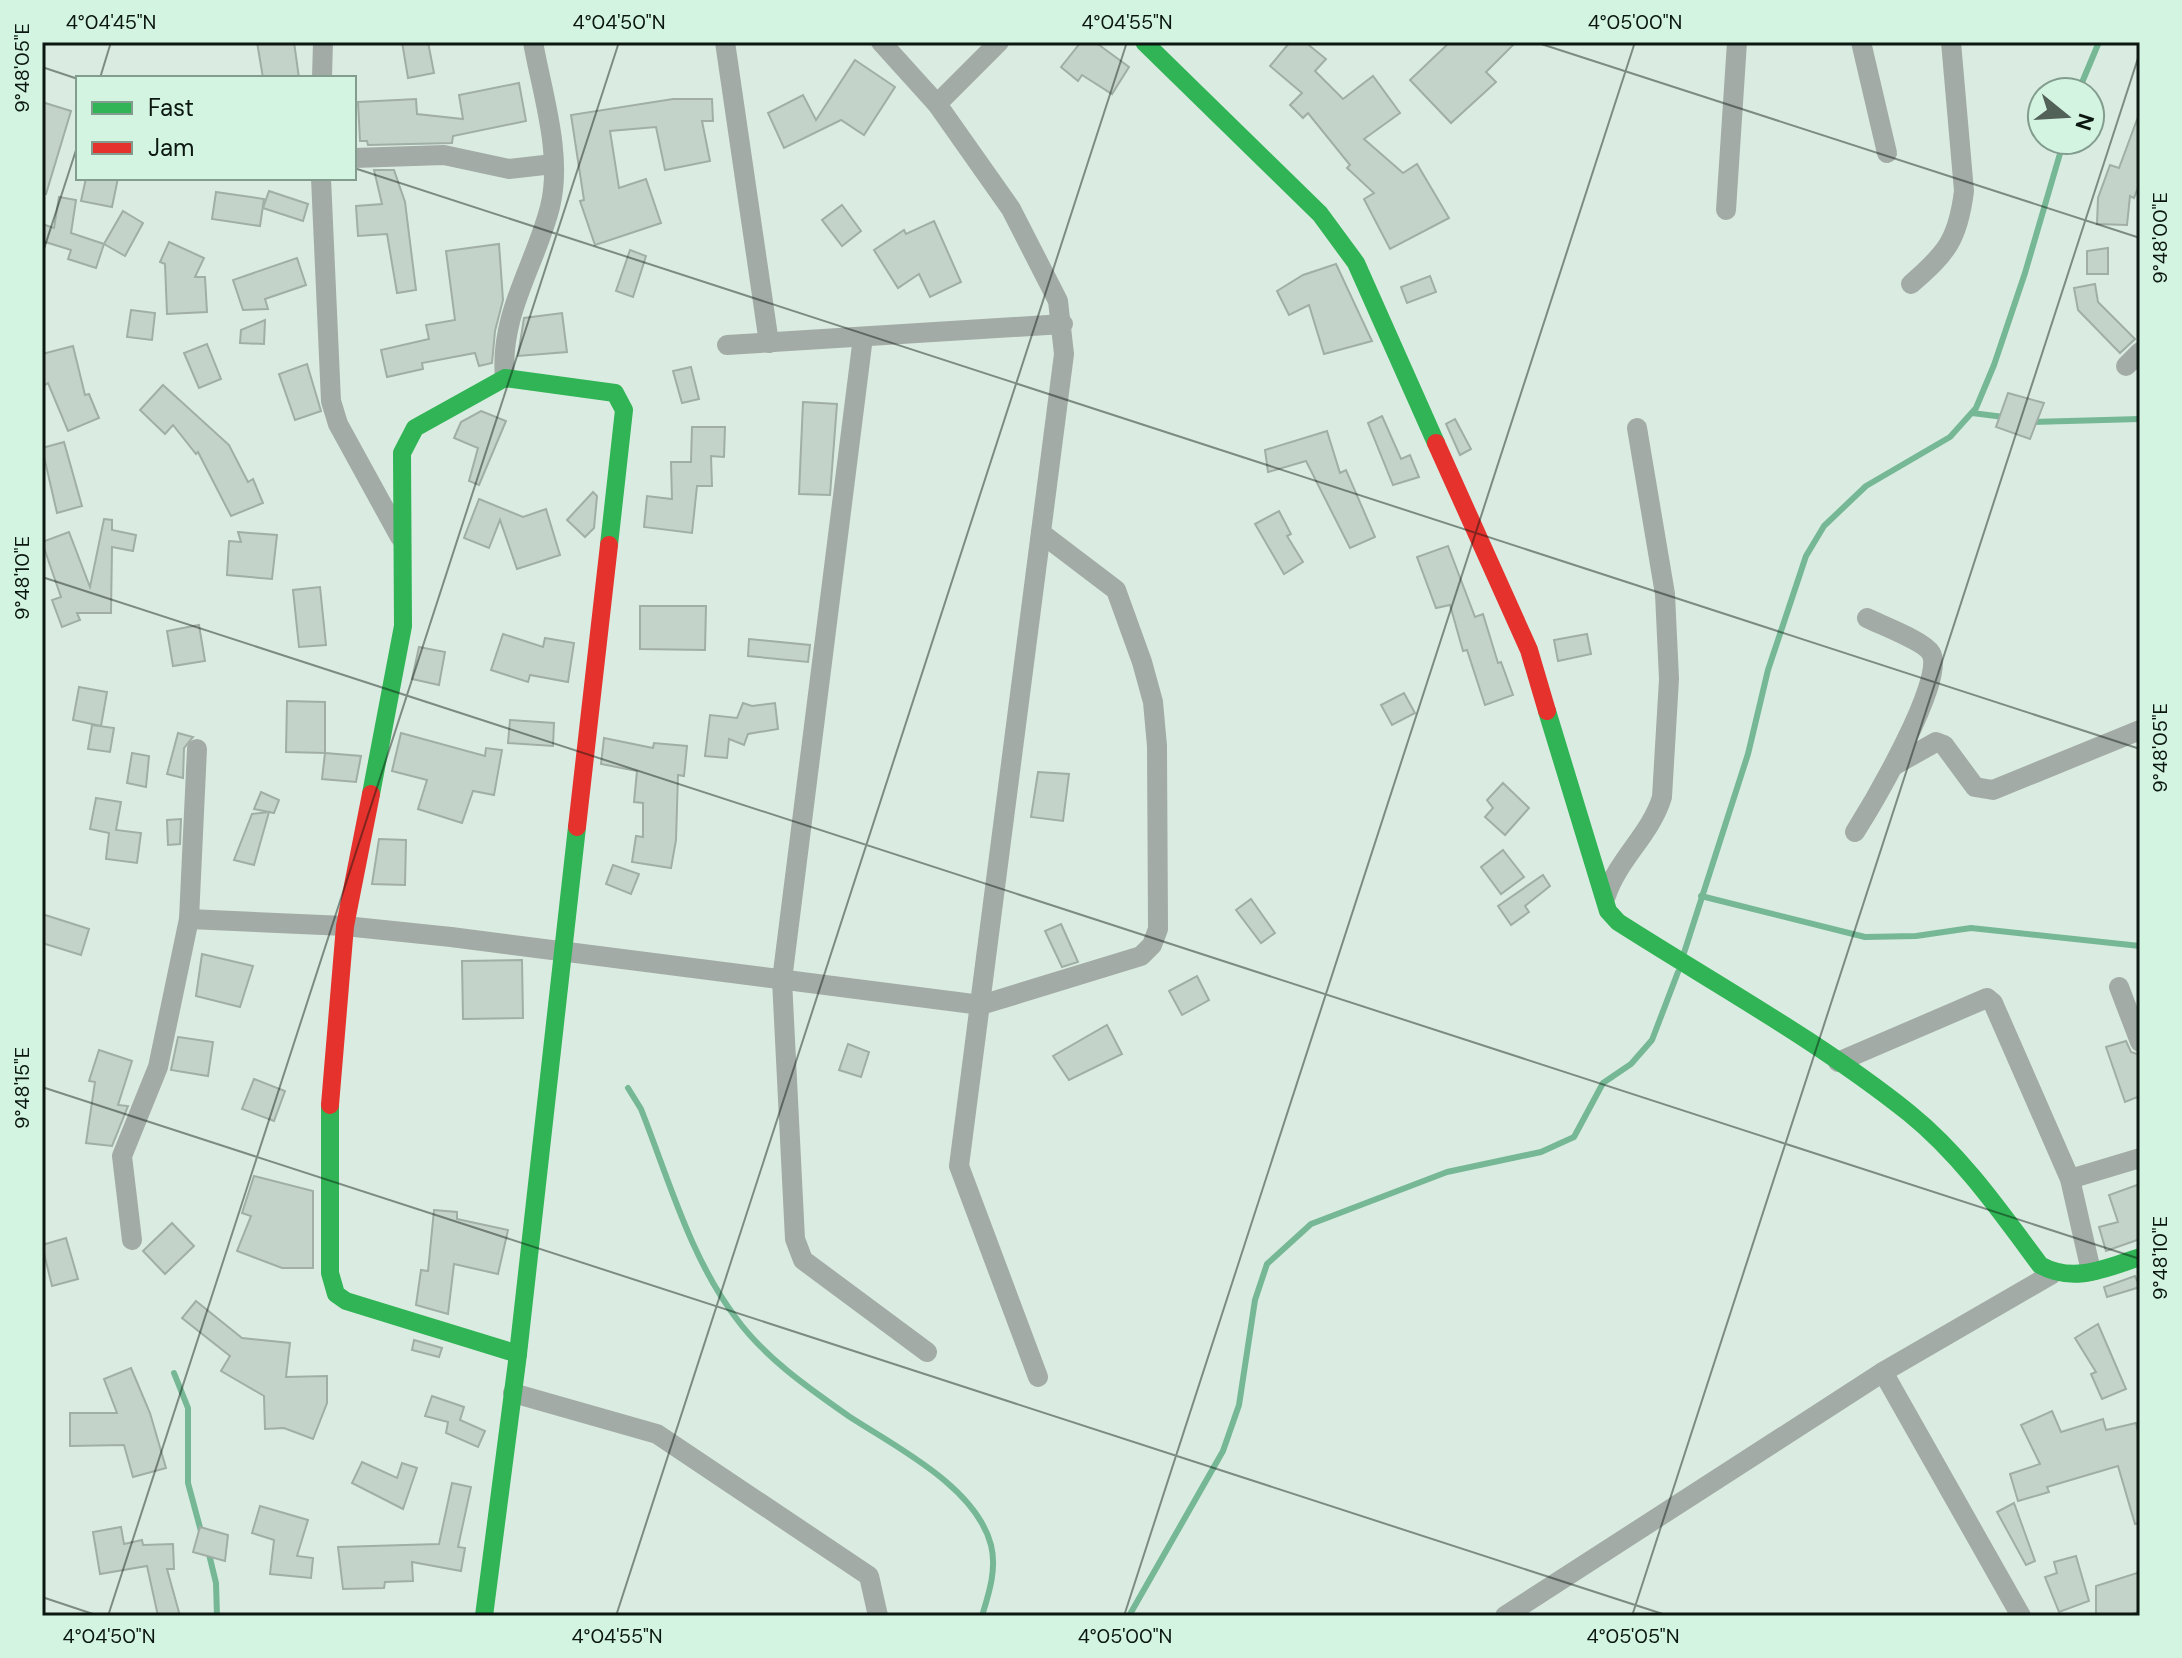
<svg xmlns="http://www.w3.org/2000/svg" width="2182" height="1658" font-family="'DM Sans',sans-serif">
  <style>
    .lines { fill: none; stroke-linecap: round; stroke-linejoin: round }
    .stream { stroke: #76b895; stroke-width: 6 }
    .building { fill: #c4d3ca; stroke: #a0aea6; stroke-width: 2 }
    .street { stroke: #a3aba6; stroke-width: 20 }
    .fast { stroke: #30b455; stroke-width: 18 }
    .jam { stroke: #e5322d; stroke-width: 18 }
    .ticks { fill: none; stroke: #0b1710; stroke-width: 2; stroke-opacity: 0.45 }
    .neatline { fill: none; stroke: #0b1710; stroke-width: 3 }
    .ticks-label { font-size: 20px; text-anchor: middle; fill: #0b1710 }
  </style>
  <rect width="100%" height="100%" fill="#daece1"/>
  <g class="lines">
    <g class="stream">
      <polyline points="2078,92 2099,42"/>
      <polyline points="1972,413 2004,417"/>
      <polyline points="2031,422 2140,419"/>
      <polyline points="1701,896 1865,937 1916,936 1971,928 2140,946"/>
      <polyline points="1684,953 1748,754 1768,670 1806,556 1824,526 1866,486 1950,437 1976,408 1994,365 2025,273 2064,140"/>
      <path d="M628,1088L641,1109C669,1180 690,1257 736,1318C765,1358 810,1389 850,1417C896,1447 976,1487 991,1545C997,1569 989,1593 982,1616"/>
      <polyline points="174,1373 188,1408 188,1483 202,1535"/>
      <polyline points="208,1550 216,1583 217,1616"/>
      <polyline points="1129,1616 1223,1451 1239,1405 1255,1300 1267,1264 1311,1224 1447,1172 1541,1152 1574,1137 1603,1083 1631,1064 1652,1040 1678,972"/>
    </g>
  </g>
  <g class="building">
    <polygon points="257,42 294,42 299,78 263,78"/>
    <polygon points="402,42 428,42 434,73 408,78"/>
    <polygon points="1081,42 1095,42 1129,67 1112,94 1082,75 1078,81 1061,67"/>
    <polygon points="1290,42 1305,42 1326,59 1315,71 1343,99 1373,76 1400,113 1364,139 1403,173 1417,164 1449,218 1390,249 1364,199 1374,193 1347,168 1350,165 1308,113 1303,118 1290,105 1302,93 1270,66"/>
    <polygon points="1450,42 1516,42 1486,72 1496,82 1451,123 1410,80"/>
    <polygon points="855,60 895,87 864,135 841,120 784,148 768,113 803,95 816,120"/>
    <polygon points="519,83 526,121 453,136 452,143 368,145 367,141 360,141 358,102 416,99 417,114 463,119 459,95"/>
    <polygon points="673,99 712,99 713,121 702,121 710,161 665,170 656,127 610,131 619,188 646,179 661,223 595,245 580,201 584,200 571,115"/>
    <polygon points="42,102 71,111 46,194 42,193"/>
    <polygon points="2138,117 2140,182 2134,198 2130,196 2127,225 2097,224 2098,198 2110,165 2119,168"/>
    <polygon points="374,170 394,170 405,202 416,290 397,293 387,234 358,236 356,206 382,204"/>
    <polygon points="86,178 118,178 112,207 81,201"/>
    <polygon points="269,191 308,204 303,221 263,208"/>
    <polygon points="216,192 264,199 260,226 212,219"/>
    <polygon points="59,197 76,200 71,233 104,244 96,268 68,259 71,250 42,241 42,224 54,228"/>
    <polygon points="842,205 861,231 842,246 822,220"/>
    <polygon points="123,211 143,223 125,256 104,244"/>
    <polygon points="934,221 961,282 930,297 919,274 898,288 874,250 904,230 906,234"/>
    <polygon points="169,242 204,258 195,277 205,277 207,312 167,314 165,264 160,262"/>
    <polygon points="499,244 503,300 495,331 492,363 479,366 475,353 422,363 423,369 387,377 381,350 429,339 426,325 455,320 446,251"/>
    <polygon points="2108,248 2108,274 2087,274 2087,251"/>
    <polygon points="630,250 646,256 633,297 616,291"/>
    <polygon points="297,258 306,285 265,299 268,309 243,310 233,280"/>
    <polygon points="1336,264 1372,341 1324,354 1309,305 1289,315 1277,291 1303,275"/>
    <polygon points="1430,276 1436,292 1407,303 1401,287"/>
    <polygon points="2095,284 2098,302 2135,339 2120,353 2078,310 2074,288"/>
    <polygon points="131,310 155,313 152,340 127,337"/>
    <polygon points="562,313 567,352 518,356 524,318"/>
    <polygon points="265,320 264,344 240,343 241,330"/>
    <polygon points="207,344 221,379 199,388 184,353"/>
    <polygon points="73,346 85,395 89,394 99,418 68,431 48,383 42,387 42,354"/>
    <polygon points="307,364 321,411 295,420 279,374"/>
    <polygon points="691,367 699,399 682,403 673,371"/>
    <polygon points="163,385 229,445 248,482 253,479 263,503 231,516 198,452 196,454 173,425 165,434 140,410"/>
    <polygon points="2008,393 2044,403 2030,439 1996,427"/>
    <polygon points="803,402 837,404 830,495 799,494"/>
    <polygon points="481,411 506,421 479,485 469,481 478,448 454,438 461,422"/>
    <polygon points="1382,416 1401,459 1410,455 1419,477 1393,485 1368,423"/>
    <polygon points="1455,419 1471,449 1460,455 1446,424"/>
    <polygon points="692,427 725,427 724,457 711,456 712,486 697,486 692,533 644,527 647,496 672,499 671,462 691,462"/>
    <polygon points="1327,431 1340,473 1346,470 1375,537 1350,548 1306,461 1268,472 1265,450"/>
    <polygon points="64,442 82,506 57,513 42,448"/>
    <polygon points="593,492 597,496 594,528 585,537 567,520"/>
    <polygon points="479,499 523,517 546,509 560,555 517,569 500,520 489,548 464,538"/>
    <polygon points="1279,511 1291,534 1287,536 1303,562 1284,574 1255,524"/>
    <polygon points="104,519 112,520 112,530 136,535 133,551 112,547 111,613 77,613 80,620 62,627 52,600 61,597 42,542 69,532 90,587"/>
    <polygon points="238,532 277,535 272,579 227,575 229,541 241,542"/>
    <polygon points="1448,546 1475,617 1483,614 1498,663 1501,662 1513,695 1485,705 1467,650 1463,651 1450,605 1436,608 1417,557"/>
    <polygon points="320,587 326,645 299,647 293,590"/>
    <polygon points="640,606 706,606 705,650 640,649"/>
    <polygon points="199,625 205,661 173,666 167,631"/>
    <polygon points="503,634 543,647 545,638 574,643 568,682 530,675 528,682 491,670"/>
    <polygon points="1587,634 1591,654 1558,661 1554,640"/>
    <polygon points="749,639 810,645 808,662 748,656"/>
    <polygon points="419,647 445,652 439,685 412,679"/>
    <polygon points="79,687 107,692 101,726 73,720"/>
    <polygon points="1404,693 1415,713 1392,725 1381,705"/>
    <polygon points="287,701 325,702 325,753 286,752"/>
    <polygon points="743,703 752,706 775,703 778,729 748,734 744,745 729,739 727,758 705,756 710,715 737,718"/>
    <polygon points="510,720 554,723 553,746 508,743"/>
    <polygon points="92,725 114,728 110,752 88,749"/>
    <polygon points="178,733 193,737 184,748 183,778 167,774"/>
    <polygon points="401,733 485,756 486,748 502,750 494,795 473,791 462,823 418,809 427,780 392,771"/>
    <polygon points="604,738 653,748 654,743 687,746 684,776 678,775 676,840 671,868 632,862 636,836 643,837 643,803 634,802 637,771 601,764"/>
    <polygon points="132,753 149,756 146,787 127,783"/>
    <polygon points="325,753 361,756 356,782 322,779"/>
    <polygon points="1038,772 1069,774 1063,821 1031,817"/>
    <polygon points="1503,783 1529,808 1505,835 1485,817 1493,808 1487,800"/>
    <polygon points="261,792 279,800 274,813 254,809"/>
    <polygon points="96,798 121,802 116,830 141,833 137,863 106,859 109,833 90,829"/>
    <polygon points="269,812 254,865 234,860 252,814"/>
    <polygon points="181,819 180,844 168,845 167,820"/>
    <polygon points="379,839 406,840 405,885 372,884"/>
    <polygon points="1503,850 1524,877 1501,894 1481,867"/>
    <polygon points="613,865 639,874 631,894 606,884"/>
    <polygon points="1543,875 1550,886 1525,906 1529,912 1511,925 1498,906"/>
    <polygon points="1251,899 1275,933 1261,943 1236,910"/>
    <polygon points="42,914 89,929 81,955 42,943"/>
    <polygon points="1061,924 1078,962 1062,967 1045,931"/>
    <polygon points="202,954 253,966 240,1007 196,996"/>
    <polygon points="522,960 523,1018 463,1019 462,961"/>
    <polygon points="1197,976 1209,1000 1182,1015 1169,991"/>
    <polygon points="1107,1025 1122,1054 1069,1080 1053,1056"/>
    <polygon points="178,1037 213,1042 208,1076 171,1070"/>
    <polygon points="2126,1041 2131,1052 2140,1055 2140,1096 2125,1102 2106,1047"/>
    <polygon points="848,1044 869,1052 861,1077 839,1070"/>
    <polygon points="99,1050 132,1061 118,1105 128,1106 112,1146 86,1143 95,1082 89,1081"/>
    <polygon points="254,1079 285,1091 274,1121 242,1109"/>
    <polygon points="254,1176 313,1191 313,1268 282,1268 237,1251 251,1216 242,1213"/>
    <polygon points="2140,1184 2140,1239 2106,1251 2099,1227 2118,1222 2109,1195"/>
    <polygon points="434,1210 457,1212 457,1219 508,1230 498,1274 454,1264 448,1314 416,1305 421,1270 428,1271"/>
    <polygon points="172,1223 194,1246 165,1274 143,1251"/>
    <polygon points="66,1238 78,1279 52,1286 42,1245"/>
    <polygon points="2135,1276 2140,1287 2107,1297 2104,1287"/>
    <polygon points="196,1301 242,1338 290,1343 286,1377 327,1376 327,1403 313,1439 284,1428 265,1429 264,1396 221,1371 230,1356 182,1318"/>
    <polygon points="2098,1324 2126,1389 2102,1399 2091,1374 2096,1372 2075,1338"/>
    <polygon points="414,1340 442,1348 439,1357 412,1350"/>
    <polygon points="131,1368 150,1413 166,1468 133,1477 124,1445 70,1446 70,1413 117,1413 104,1379"/>
    <polygon points="432,1396 464,1407 460,1420 485,1431 478,1447 446,1433 448,1422 425,1416"/>
    <polygon points="2052,1411 2061,1432 2103,1419 2106,1430 2136,1423 2140,1441 2140,1523 2135,1524 2118,1466 2047,1487 2049,1492 2018,1501 2010,1474 2040,1464 2021,1425"/>
    <polygon points="362,1462 397,1478 402,1463 417,1468 403,1509 352,1483"/>
    <polygon points="452,1483 471,1487 458,1547 465,1548 461,1571 412,1562 413,1581 385,1582 384,1588 343,1589 338,1547 439,1544"/>
    <polygon points="2014,1503 2035,1561 2026,1565 1997,1512"/>
    <polygon points="260,1506 308,1520 297,1556 313,1558 311,1578 270,1574 274,1540 252,1533"/>
    <polygon points="121,1527 124,1544 142,1540 143,1545 173,1544 174,1569 167,1569 180,1616 158,1616 147,1566 100,1574 93,1532"/>
    <polygon points="200,1527 228,1535 225,1561 193,1552"/>
    <polygon points="2076,1556 2089,1601 2059,1612 2045,1577 2057,1573 2054,1562"/>
    <polygon points="2140,1572 2140,1611 2129,1616 2096,1616 2096,1586"/>
  </g>
  <g class="lines">
    <g class="street">
      <polyline points="725,42 769,343"/>
      <polyline points="881,42 937,104 1011,209 1058,301 1064,354 959,1166 1038,1377"/>
      <polyline points="1861,42 1887,153"/>
      <polyline points="322,78 323,42"/>
      <polyline points="937,104 999,42"/>
      <polyline points="354,158 444,155 509,169 553,164"/>
      <polyline points="321,178 331,401 338,424 400,537"/>
      <polyline points="1726,210 1737,42"/>
      <path d="M1911,284C1947,253 1958,239 1964,191L1951,42"/>
      <polyline points="863,337 782,980 795,1239 803,1260 927,1352"/>
      <polyline points="727,345 1063,324"/>
      <polyline points="2126,366 2140,352"/>
      <path d="M505,378C499,315 535,266 550,207C563,155 542,93 533,42"/>
      <polyline points="1895,765 1936,742 1944,745 1975,787 1993,790 2140,730"/>
      <path d="M1855,832C1872,805 1946,680 1931,653C1924,641 1881,625 1867,618"/>
      <path d="M1606,896C1618,859 1651,834 1662,797L1669,679L1665,594L1637,428"/>
      <polyline points="189,919 345,926 451,937 981,1005 1141,956 1152,945 1158,929 1157,746 1153,702 1142,662 1116,590 1041,533"/>
      <polyline points="2119,987 2140,1042"/>
      <polyline points="1838,1062 1987,998 1993,1003 2070,1179 2091,1271"/>
      <polyline points="2070,1179 2140,1158"/>
      <polyline points="132,1240 122,1156 158,1067 189,919 197,749"/>
      <polyline points="1883,1372 2052,1274"/>
      <polyline points="513,1393 657,1434 869,1576 878,1616"/>
      <polyline points="1505,1616 1883,1372 2021,1616"/>
    </g>
    <g class="fast">
      <polyline points="1144,42 1320,214 1356,263 1436,443"/>
      <path d="M1547,711L1608,911L1618,922C1715,984 1819,1041 1909,1113C1961,1155 2000,1211 2040,1265C2074,1284 2106,1268 2140,1257"/>
      <polyline points="371,794 403,626 402,453 415,428 505,378 615,393 624,410 609,545"/>
      <polyline points="330,1105 330,1273 336,1294 346,1301 518,1354"/>
      <polyline points="484,1616 518,1354 577,827"/>
    </g>
    <g class="jam">
      <polyline points="1436,443 1529,650 1547,711"/>
      <polyline points="577,827 609,545"/>
      <polyline points="330,1105 345,926 371,794"/>
    </g>
  </g>
  <path class="ticks" d="M1535,42L2140,238M42,67L78,79M100,78L111,42M354,168L2140,749M42,255L78,144M42,577L2140,1259M42,1087L1669,1616M42,1597L99,1616M108,1616L619,42M616,1616L1127,42M1124,1616L1635,42M1632,1616L2140,52"/>
  <rect width="2182" height="1658" fill="none" stroke="#d2f4e0" stroke-width="88"/>
  <rect x="76" y="76" width="280" height="104" fill="#d2f4e0" stroke="#829c8d" stroke-width="2"/>
  <rect x="92" y="102" width="40" height="12" fill="#30b455" stroke="#829c8d" stroke-width="2"/>
  <text x="148" y="116" font-size="24" fill="#0b1710">Fast</text>
  <rect x="92" y="142" width="40" height="12" fill="#e5322d" stroke="#829c8d" stroke-width="2"/>
  <text x="148" y="156" font-size="24" fill="#0b1710">Jam</text>
  <g transform="translate(2066 116) rotate(108)"><circle r="38" fill="#d2f4e0" stroke="#829c8d" stroke-width="2"/>
  <path d="M0-6L14 30L0 20L-14 30Z" fill="#536259"/>
  <text y="-12" font-size="22" font-weight="bold" text-anchor="middle" fill="#0b1710">N</text>
  </g>
  <rect x="44" y="44" width="2094" height="1570" class="neatline"/>
  <g class="ticks-label">
    <text x="111" y="29">4°04'45"N</text>
    <text x="619" y="29">4°04'50"N</text>
    <text x="1127" y="29">4°04'55"N</text>
    <text x="1635" y="29">4°05'00"N</text>
    <text transform="translate(22 68) rotate(-90)" y="7">9°48'05"E</text>
    <text transform="translate(2160 238) rotate(-90)" y="7">9°48'00"E</text>
    <text transform="translate(22 578) rotate(-90)" y="7">9°48'10"E</text>
    <text transform="translate(2160 748) rotate(-90)" y="7">9°48'05"E</text>
    <text transform="translate(22 1088) rotate(-90)" y="7">9°48'15"E</text>
    <text transform="translate(2160 1258) rotate(-90)" y="7">9°48'10"E</text>
    <text x="109" y="1643">4°04'50"N</text>
    <text x="617" y="1643">4°04'55"N</text>
    <text x="1125" y="1643">4°05'00"N</text>
    <text x="1633" y="1643">4°05'05"N</text>
  </g>
</svg>
